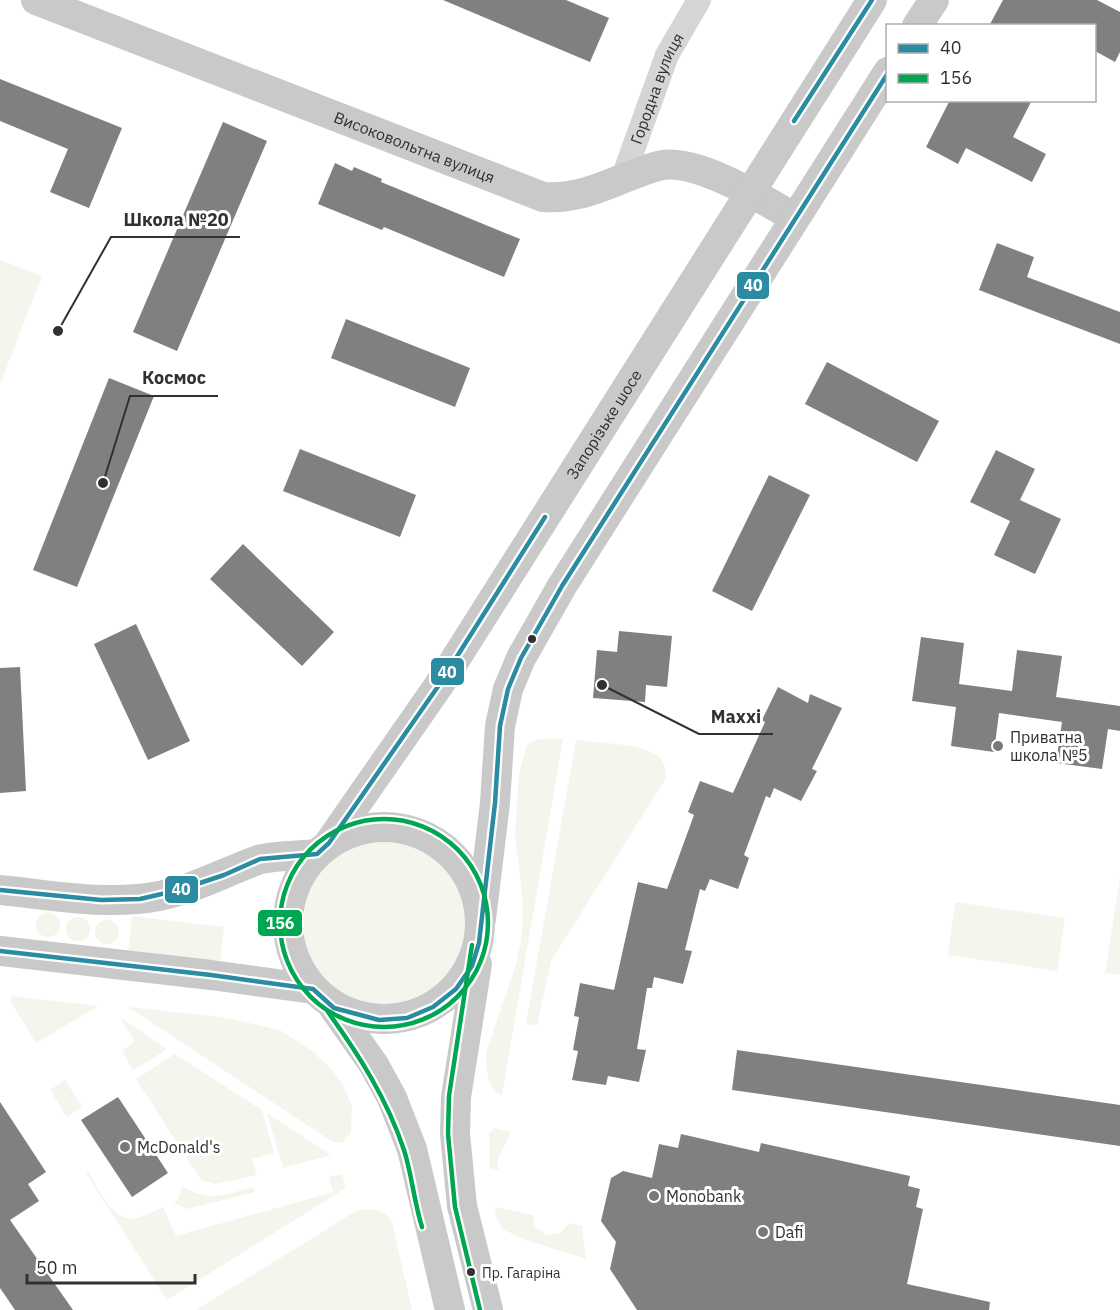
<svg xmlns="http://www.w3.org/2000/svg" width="1120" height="1310" font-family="'IBM Plex Sans',sans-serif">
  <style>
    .green { fill: #f3f6ed }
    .building { fill: #808080 }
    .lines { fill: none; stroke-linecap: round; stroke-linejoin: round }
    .minor { stroke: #d5d5d5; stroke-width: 24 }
    .major { stroke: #c9c9c9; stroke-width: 30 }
    .bus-1-casing { stroke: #fff; stroke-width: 9 }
    .bus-2-casing { stroke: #fff; stroke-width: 9 }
    .bus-1 { stroke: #2b8ba1; stroke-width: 4.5 }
    .bus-2 { stroke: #00a651; stroke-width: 4.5 }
    .bus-dot { fill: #313131; stroke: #fff; stroke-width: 2 }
    .poi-dot { fill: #797979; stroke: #fff; stroke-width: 2 }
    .labels { text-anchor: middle; stroke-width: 6; stroke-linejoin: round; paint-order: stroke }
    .bus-label { font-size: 14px; fill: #313131; stroke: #fff; text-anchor: start }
    .street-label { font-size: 16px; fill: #313131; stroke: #fff }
    .poi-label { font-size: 16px; fill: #313131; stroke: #fff; text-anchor: start }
    .leader { fill: none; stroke: #313131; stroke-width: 2 }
    .callout-dot { fill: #313131; stroke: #fff; stroke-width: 2 }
    .callout-label { font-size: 18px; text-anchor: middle; font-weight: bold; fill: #313131; stroke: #fff; stroke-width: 6; stroke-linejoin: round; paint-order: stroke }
    .line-badge { stroke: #fff; stroke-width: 2 }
    .badge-label { font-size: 16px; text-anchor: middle; font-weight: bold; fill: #fff }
  </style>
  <rect width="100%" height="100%" fill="#fff"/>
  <g class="green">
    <polygon points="0,260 42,276 0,384"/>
    <path d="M548,738L563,739L502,1095C485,1089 487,1067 486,1053L517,961L522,934L523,901L515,835L519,773L527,745L532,741Z"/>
    <path d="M576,740C597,743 644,743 659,757C665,762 665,771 666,778L551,961L537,1026L526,1024Z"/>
    <circle cx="386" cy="924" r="83"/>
    <polygon points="1120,878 1120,975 1105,973"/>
    <polygon points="955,902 1065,918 1057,971 948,955"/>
    <circle cx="48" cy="925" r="12"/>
    <polygon points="132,916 224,927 220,964 128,953"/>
    <circle cx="78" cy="929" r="12"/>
    <circle cx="107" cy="932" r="12"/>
    <polygon points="12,996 98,1006 36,1043 10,1001"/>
    <polygon points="128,1007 222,1017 280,1030 311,1050 332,1070 343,1085 352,1106 351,1133 342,1143 333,1142"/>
    <polygon points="120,1017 167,1049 133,1071 122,1050 135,1042"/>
    <polygon points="175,1054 262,1110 274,1153 252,1159 257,1175 215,1184 201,1180 136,1079"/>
    <polygon points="65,1080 82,1107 67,1117 50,1090"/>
    <polygon points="267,1113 331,1155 283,1168"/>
    <polygon points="495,1128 511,1132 497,1161 499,1170 490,1168 489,1133"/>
    <path d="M88,1171C98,1187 112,1223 136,1218C145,1216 154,1211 163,1207L176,1236L333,1192L329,1177L342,1174L346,1188L167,1300L86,1173Z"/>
    <path d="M182,1186C211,1203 223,1195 253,1187L255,1192L187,1209L174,1203L179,1198Z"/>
    <polygon points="495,1207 533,1215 535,1227 547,1235 561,1233 569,1223 582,1226 586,1259 523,1239 502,1229 496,1215"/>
    <polygon points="374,1209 386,1214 392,1222 412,1310 196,1310 356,1211"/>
  </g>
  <g class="building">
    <polygon points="443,0 566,0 609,18 590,62"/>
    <polygon points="1003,0 1097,0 1120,12 1120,52 1115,62 1095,51 1095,26 989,26"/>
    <polygon points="0,79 122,128 89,208 50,192 68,149 0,121"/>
    <polygon points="950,100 1032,100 1013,137 1046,154 1032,182 966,148 958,164 926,147"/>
    <polygon points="223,122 267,141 177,351 133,332"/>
    <polygon points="335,163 352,171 354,167 382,179 381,182 520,239 504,277 384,227 382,230 318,204"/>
    <polygon points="997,243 1034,257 1027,277 1120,312 1120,344 979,290"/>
    <polygon points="346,319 470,368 455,407 331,358"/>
    <polygon points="827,362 939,421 917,462 805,404"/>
    <polygon points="109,378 154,396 77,587 33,570"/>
    <polygon points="300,449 416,495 400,537 283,491"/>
    <polygon points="996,450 1035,469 1020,500 1061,519 1035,574 994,555 1010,521 970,502"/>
    <polygon points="769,475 810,495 752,611 712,591"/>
    <polygon points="243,544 334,632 302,666 210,579"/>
    <polygon points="136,624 190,741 148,760 94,644"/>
    <polygon points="619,631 672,636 667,687 646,685 645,702 593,698 597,650 617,652"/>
    <polygon points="921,637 964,643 959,684 1012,691 1017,650 1062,656 1056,697 1120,706 1120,731 1108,729 1102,769 1056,763 1062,722 999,713 994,752 951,746 956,707 912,701"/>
    <polygon points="20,667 26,791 0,793 0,668"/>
    <polygon points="778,687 808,703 810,694 842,708 812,769 817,771 801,801 774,788 770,798 766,796 744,855 749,858 738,889 710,879 705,891 700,889 685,950 692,951 683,984 654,977 652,988 647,988 637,1049 646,1050 639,1082 608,1076 606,1085 572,1080 578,1051 573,1050 579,1017 574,1016 580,983 614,990 638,882 667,889 694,815 688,812 700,781 733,793 765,722 762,720"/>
    <polygon points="737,1050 1120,1105 1120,1146 732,1090"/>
    <polygon points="118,1097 168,1173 132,1197 81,1120"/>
    <polygon points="0,1102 46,1172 28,1184 39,1201 10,1220 73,1310 15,1310 0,1288"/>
    <polygon points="681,1134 759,1152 761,1143 910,1176 908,1186 920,1189 916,1207 923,1209 907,1284 990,1302 989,1310 637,1310 610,1269 616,1242 601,1221 611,1178 623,1171 652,1178 659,1144 678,1148"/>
  </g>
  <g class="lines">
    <path class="minor" id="s1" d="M622,180L667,55L699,0"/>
    <g class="major">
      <path id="s2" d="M36,0L543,197C588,200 618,177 658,166C694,156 764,200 795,218"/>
      <polyline points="917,26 934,0"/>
      <circle cx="384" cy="923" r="96"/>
      <path id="s3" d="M329,843L439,685L872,0"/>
      <path d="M0,890C52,895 107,906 159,896C194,889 225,872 258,860C274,855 300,856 317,854"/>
      <polyline points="481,919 495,803 500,726 508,689 521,658 562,586 888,72"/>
      <polyline points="0,951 211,975 313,989"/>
      <polyline points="477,964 456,1097 455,1134 462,1206 488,1310"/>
      <polyline points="334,1008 374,1065 392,1098 412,1149 450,1310"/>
    </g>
    <g class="bus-1-casing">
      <g id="bus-1">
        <polyline points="794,121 872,0"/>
        <polyline points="0,890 101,900 140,899 179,890 224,875 260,859 317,854 329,843 439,685 545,517"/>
        <polyline points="0,951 211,975 313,989 334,1008 379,1020 407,1018 433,1007 456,989 472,966 479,943 495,803 500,726 508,689 521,658 562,586 888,73"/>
      </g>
    </g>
    <g class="bus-2-casing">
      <g id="bus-2">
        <circle cx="384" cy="923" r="104"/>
        <polyline points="472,945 449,1096 448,1134 455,1207 480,1310"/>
        <path d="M328,1012C359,1055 387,1099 404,1150C412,1175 414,1202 422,1227"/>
      </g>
    </g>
    <use href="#bus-1" class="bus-1"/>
    <use href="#bus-2" class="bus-2"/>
  </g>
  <g class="bus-dot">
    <circle cx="532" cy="639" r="5"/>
    <circle cx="471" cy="1272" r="5"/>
  </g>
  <g class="poi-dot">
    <circle cx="998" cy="746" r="6"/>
    <circle cx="125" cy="1147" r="6"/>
    <circle cx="654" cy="1196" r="6"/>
    <circle cx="763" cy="1232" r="6"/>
  </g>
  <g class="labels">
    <g class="bus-label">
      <text x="482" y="1278">Пр. Гагаріна</text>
    </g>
    <g class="street-label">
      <text dy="6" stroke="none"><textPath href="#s1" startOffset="98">Городна вулиця</textPath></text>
      <text dy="6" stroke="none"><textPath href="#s2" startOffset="406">Високовольтна вулиця</textPath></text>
      <text dy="6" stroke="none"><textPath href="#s3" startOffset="501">Запорізьке шосе</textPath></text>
    </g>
    <g class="poi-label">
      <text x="1010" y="743">Приватна<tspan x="1010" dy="18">школа №5</tspan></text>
      <text x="137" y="1153">McDonald's</text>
      <text x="666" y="1202">Monobank</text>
      <text x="775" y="1238">Dafi</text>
    </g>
  </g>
  <path class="leader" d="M58 331L111 237H240M103 483L130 396H218M602 685L699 734H773"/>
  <g class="callout-dot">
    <circle cx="58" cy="331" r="6"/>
    <circle cx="103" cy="483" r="6"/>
    <circle cx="602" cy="685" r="6"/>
  </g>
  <g class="callout-label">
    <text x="176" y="226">Школа №20</text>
    <text x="174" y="384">Космос</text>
    <text x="736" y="723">Maxxi</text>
  </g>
  <g class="line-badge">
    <rect x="736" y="271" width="34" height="29" rx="6" fill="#2b8ba1"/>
    <rect x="430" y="657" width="35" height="29" rx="6" fill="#2b8ba1"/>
    <rect x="164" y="875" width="35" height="29" rx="6" fill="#2b8ba1"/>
    <rect x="257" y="909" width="46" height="28" rx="6" fill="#00a651"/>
  </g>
  <g class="badge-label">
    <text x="753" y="291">40</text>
    <text x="447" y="678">40</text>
    <text x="181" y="895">40</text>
    <text x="280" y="929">156</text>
  </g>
  <rect x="886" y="24" width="210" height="78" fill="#ffffff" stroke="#adadad" stroke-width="1.5"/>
  <rect x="898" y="44" width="30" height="9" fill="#2b8ba1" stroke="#adadad" stroke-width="1.5"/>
  <text x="940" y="54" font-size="18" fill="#313131">40</text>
  <rect x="898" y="74" width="30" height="9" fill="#00a651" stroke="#adadad" stroke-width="1.5"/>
  <text x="940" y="84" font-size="18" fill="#313131">156</text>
  <path d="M27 1274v9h168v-9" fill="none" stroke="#313131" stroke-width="3"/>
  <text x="36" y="1274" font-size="18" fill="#313131" stroke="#ffffff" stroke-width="4.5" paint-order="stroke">50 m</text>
</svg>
